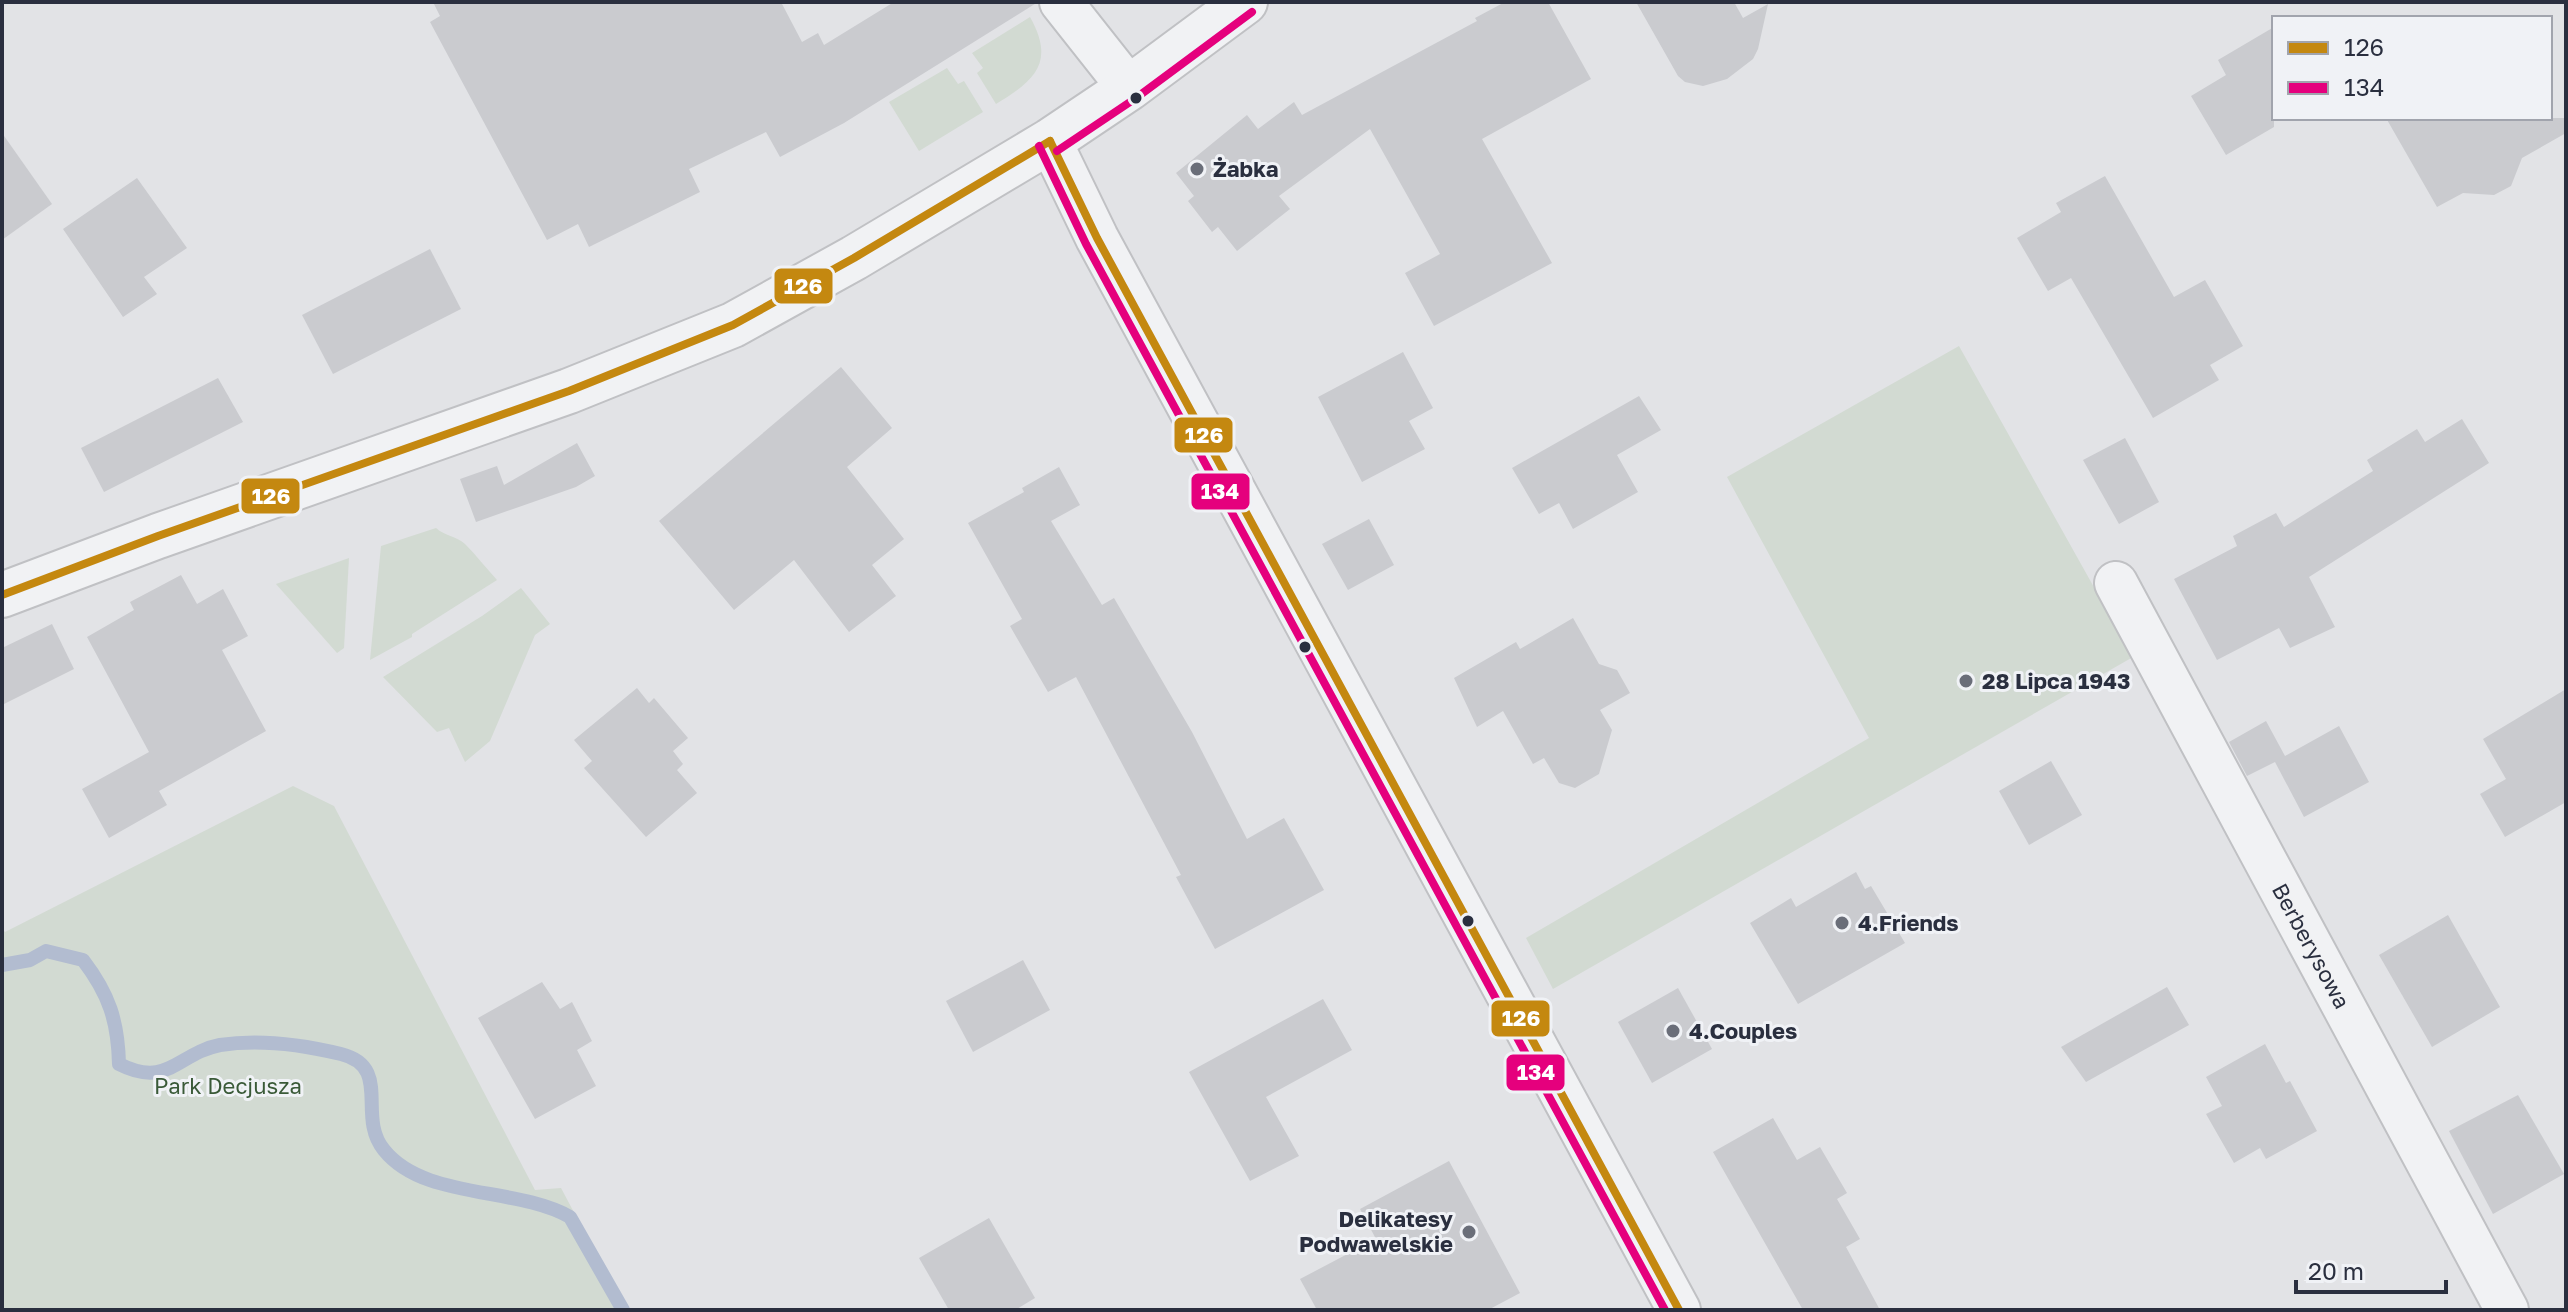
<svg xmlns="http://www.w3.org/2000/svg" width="2568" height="1312" font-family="'Golos Text',sans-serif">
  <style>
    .green { fill: #d2dad2 }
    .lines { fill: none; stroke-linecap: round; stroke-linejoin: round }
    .stream { stroke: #b2bcd0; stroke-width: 14 }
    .building { fill: #cacbcf }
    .minor-casing { stroke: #c0c1c4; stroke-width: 46 }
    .tertiary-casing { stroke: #c0c1c4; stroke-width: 48 }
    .minor { stroke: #f1f2f4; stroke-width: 42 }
    .tertiary { stroke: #f1f2f4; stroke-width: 44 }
    .bus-1-casing { stroke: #f0f2f6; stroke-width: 14 }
    .bus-2-casing { stroke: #f0f2f6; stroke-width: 14 }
    .bus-1 { stroke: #c48810; stroke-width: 8 }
    .bus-2 { stroke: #e5007d; stroke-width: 8 }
    .bus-dot { fill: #2a2f3f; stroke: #f0f2f6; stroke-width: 3 }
    .poi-dot { fill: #6a6e79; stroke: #f0f2f6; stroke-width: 3 }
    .labels { text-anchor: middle; stroke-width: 6; stroke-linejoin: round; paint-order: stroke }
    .poi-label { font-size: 22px; font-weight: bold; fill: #2a2f3f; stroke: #f0f2f6; text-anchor: start }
    .street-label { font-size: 22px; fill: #2a2f3f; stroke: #f0f2f6 }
    .park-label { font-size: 22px; fill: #3a5a38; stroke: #f0f2f6 }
    .line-badge { stroke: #f0f2f6; stroke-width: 3 }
    .badge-label { font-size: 22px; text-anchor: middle; font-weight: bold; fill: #fff }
  </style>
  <rect width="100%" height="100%" fill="#e2e3e6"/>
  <g class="green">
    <path d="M1030,17C1056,63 1034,81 996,104L977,73L983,68L972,53Z"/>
    <polygon points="947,68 958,84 964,81 983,112 919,151 889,102"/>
    <polygon points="1959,346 2133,657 1553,989 1526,938 1869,738 1727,477"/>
    <path d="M436,528C445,536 456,536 465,544C476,555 486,568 497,580L412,634V637L370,660L381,546Z"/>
    <polygon points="349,558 344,648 337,653 276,584"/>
    <polygon points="521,588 550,624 535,635 490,741 465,762 449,728 437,732 383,677 482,616"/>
    <polygon points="293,786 334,806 535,1190 561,1188 626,1310 2,1310 2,928 5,932"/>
  </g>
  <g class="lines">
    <path class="stream" d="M2,965L30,960L46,951L83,960C109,994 118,1021 119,1064C168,1089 178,1053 220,1045C258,1039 304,1045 341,1054C393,1067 356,1116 384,1150C424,1200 515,1186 570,1217L623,1310"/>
  </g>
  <g class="building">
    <polygon points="433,2 781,2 802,42 818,33 824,45 894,2 1038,2 844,123 780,157 766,132 689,169 700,192 589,247 578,224 547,240 430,22 440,16"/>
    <polygon points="1505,2 1548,2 1591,79 1482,139 1552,263 1434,326 1405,273 1440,254 1370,129 1279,196 1290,209 1237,251 1218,227 1212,232 1188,201 1194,196 1176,173 1247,115 1258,129 1294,102 1302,115 1477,21 1475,18"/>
    <polygon points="1636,2 1734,2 1743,18 1768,4 1758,49 1753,59 1727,79 1703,86 1685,82 1678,76"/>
    <polygon points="2274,27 2274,127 2226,155 2191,96 2226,75 2218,60"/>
    <polygon points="2386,118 2566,118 2566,133 2522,158 2511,186 2494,195 2463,193 2437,207"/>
    <polygon points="2,133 52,204 2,240"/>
    <polygon points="2105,176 2174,297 2205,280 2243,346 2210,365 2219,380 2153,418 2071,278 2048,291 2017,238 2061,212 2056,203"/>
    <polygon points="137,178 187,248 144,277 157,294 123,317 63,229"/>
    <polygon points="430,249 461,309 333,374 302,315"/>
    <polygon points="1403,352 1433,408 1409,421 1425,449 1362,482 1318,397"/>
    <polygon points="841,367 892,428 847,467 904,539 872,565 896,596 849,632 794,560 734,610 659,521"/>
    <polygon points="218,378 243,422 104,492 81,448"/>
    <polygon points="1639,396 1661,430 1617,455 1638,492 1573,529 1559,503 1539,514 1512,468"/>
    <polygon points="2462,419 2489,463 2309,577 2335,627 2290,648 2279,628 2217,660 2174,579 2237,546 2233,536 2276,513 2284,527 2373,471 2367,460 2417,429 2425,442"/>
    <polygon points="2125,438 2159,502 2119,524 2083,460"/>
    <polygon points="577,443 595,476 576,487 476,522 460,479 497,466 504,485"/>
    <polygon points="1059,467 1080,505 1051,521 1102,605 1114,598 1192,732 1247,839 1284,818 1324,890 1215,949 1176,877 1181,875 1076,677 1048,692 1010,626 1022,619 968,523 1024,492 1022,488"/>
    <polygon points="1369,519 1394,565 1348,590 1322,544"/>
    <polygon points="181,575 197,604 223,589 248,636 222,650 266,731 159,791 167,805 109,838 82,789 149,752 87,637 134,610 130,602"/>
    <polygon points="1573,618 1599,664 1617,670 1630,693 1600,710 1612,730 1599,774 1575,788 1559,783 1544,758 1533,764 1503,711 1477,727 1454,678 1516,642 1520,649"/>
    <polygon points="52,624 74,669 2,705 2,648"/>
    <polygon points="637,688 649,703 654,698 688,738 673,751 683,764 677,770 697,793 646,837 584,768 592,761 574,740"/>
    <polygon points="2566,689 2566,802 2505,837 2480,794 2506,779 2483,739"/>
    <polygon points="2266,721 2285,756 2339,726 2369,782 2304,817 2275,762 2247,776 2229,742"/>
    <polygon points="2051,761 2082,815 2029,845 1999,791"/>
    <polygon points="1856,872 1865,889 1871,886 1905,943 1798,1004 1750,923 1791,898 1796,907"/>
    <polygon points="2448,915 2500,1007 2432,1047 2379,955"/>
    <polygon points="1023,960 1050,1010 973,1052 946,1001"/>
    <polygon points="542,982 560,1009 572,1002 592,1041 577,1050 596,1086 535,1119 478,1018"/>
    <polygon points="2167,987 2189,1025 2086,1082 2061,1047"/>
    <polygon points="1678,988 1712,1049 1652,1083 1618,1022"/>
    <polygon points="1323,999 1352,1050 1266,1097 1299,1156 1250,1181 1189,1072"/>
    <polygon points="2265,1044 2286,1083 2290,1081 2317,1131 2266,1159 2260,1148 2234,1163 2206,1114 2222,1106 2206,1077"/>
    <polygon points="2518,1095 2564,1174 2493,1214 2449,1131"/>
    <polygon points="1773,1118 1797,1160 1820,1147 1847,1193 1837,1199 1860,1239 1846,1247 1880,1310 1803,1310 1713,1152"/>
    <polygon points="1449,1161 1520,1293 1488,1310 1317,1310 1300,1279 1376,1239 1360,1209"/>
    <polygon points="989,1218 1035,1298 1015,1310 949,1310 919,1258"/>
  </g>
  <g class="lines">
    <g class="minor-casing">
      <g id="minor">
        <polyline points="1061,2 1129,88"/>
        <polyline points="1050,141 1097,238 1679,1310"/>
        <path id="s1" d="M2116,583L2507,1310"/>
      </g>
    </g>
    <g class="tertiary-casing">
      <polyline id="tertiary" points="2,595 158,536 569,391 733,325 854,258 1050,141 1129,88 1245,2"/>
    </g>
    <use href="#minor" class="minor"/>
    <use href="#tertiary" class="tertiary"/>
    <g class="bus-1-casing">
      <g id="bus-1">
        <polyline points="1050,141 1097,238 1679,1310"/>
        <polyline points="2,595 158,536 569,391 733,325 854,258 1050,141"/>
      </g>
    </g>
    <g class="bus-2-casing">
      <g id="bus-2">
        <polyline points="1039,146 1086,244 1665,1310"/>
        <polyline points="1057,151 1136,98 1252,12"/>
      </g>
    </g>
    <use href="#bus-1" class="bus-1"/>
    <use href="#bus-2" class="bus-2"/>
  </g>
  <g class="bus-dot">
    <circle cx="1136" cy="98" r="7"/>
    <circle cx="1305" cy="647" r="7"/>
    <circle cx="1468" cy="921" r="7"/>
  </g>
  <g class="poi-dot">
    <circle cx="1197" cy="169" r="8"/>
    <circle cx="1966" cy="681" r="8"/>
    <circle cx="1842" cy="923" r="8"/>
    <circle cx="1673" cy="1031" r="8"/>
    <circle cx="1469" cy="1232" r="8"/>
  </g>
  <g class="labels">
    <g class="poi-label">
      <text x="1213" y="177">Żabka</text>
      <text x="1982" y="689">28 Lipca 1943</text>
      <text x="1858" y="931">4.Friends</text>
      <text x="1689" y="1039">4.Couples</text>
      <text x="1453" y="1227" text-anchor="end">Delikatesy<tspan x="1453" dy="25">Podwawelskie</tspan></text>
    </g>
    <g class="street-label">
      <text dy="8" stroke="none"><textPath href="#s1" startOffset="412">Berberysowa</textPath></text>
    </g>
    <g class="park-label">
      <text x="228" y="1094">Park Decjusza</text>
    </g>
  </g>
  <g class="line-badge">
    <rect x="773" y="267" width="61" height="38" rx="8" fill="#c48810"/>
    <rect x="1173" y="416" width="61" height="38" rx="8" fill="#c48810"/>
    <rect x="1190" y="472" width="61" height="39" rx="8" fill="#e5007d"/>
    <rect x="240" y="477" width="61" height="38" rx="8" fill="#c48810"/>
    <rect x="1490" y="999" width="61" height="39" rx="8" fill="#c48810"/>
    <rect x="1505" y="1053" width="61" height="39" rx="8" fill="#e5007d"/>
  </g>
  <g class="badge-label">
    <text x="803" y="294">126</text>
    <text x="1204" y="443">126</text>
    <text x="1220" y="499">134</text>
    <text x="271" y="504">126</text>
    <text x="1521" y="1026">126</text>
    <text x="1536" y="1080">134</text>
  </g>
  <rect width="2568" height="1312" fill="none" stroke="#2a2f3f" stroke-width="8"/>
  <rect x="2272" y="16" width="280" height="104" fill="#f0f2f6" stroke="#a1a4ad" stroke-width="2"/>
  <rect x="2288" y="42" width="40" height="12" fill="#c48810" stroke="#a1a4ad" stroke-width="2"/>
  <text x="2344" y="56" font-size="24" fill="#2a2f3f">126</text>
  <rect x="2288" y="82" width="40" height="12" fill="#e5007d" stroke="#a1a4ad" stroke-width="2"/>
  <text x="2344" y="96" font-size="24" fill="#2a2f3f">134</text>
  <path d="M2296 1280v12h150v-12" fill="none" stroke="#2a2f3f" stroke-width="4"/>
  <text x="2308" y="1280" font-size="24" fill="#2a2f3f" stroke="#f0f2f6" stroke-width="6" paint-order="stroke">20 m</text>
</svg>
